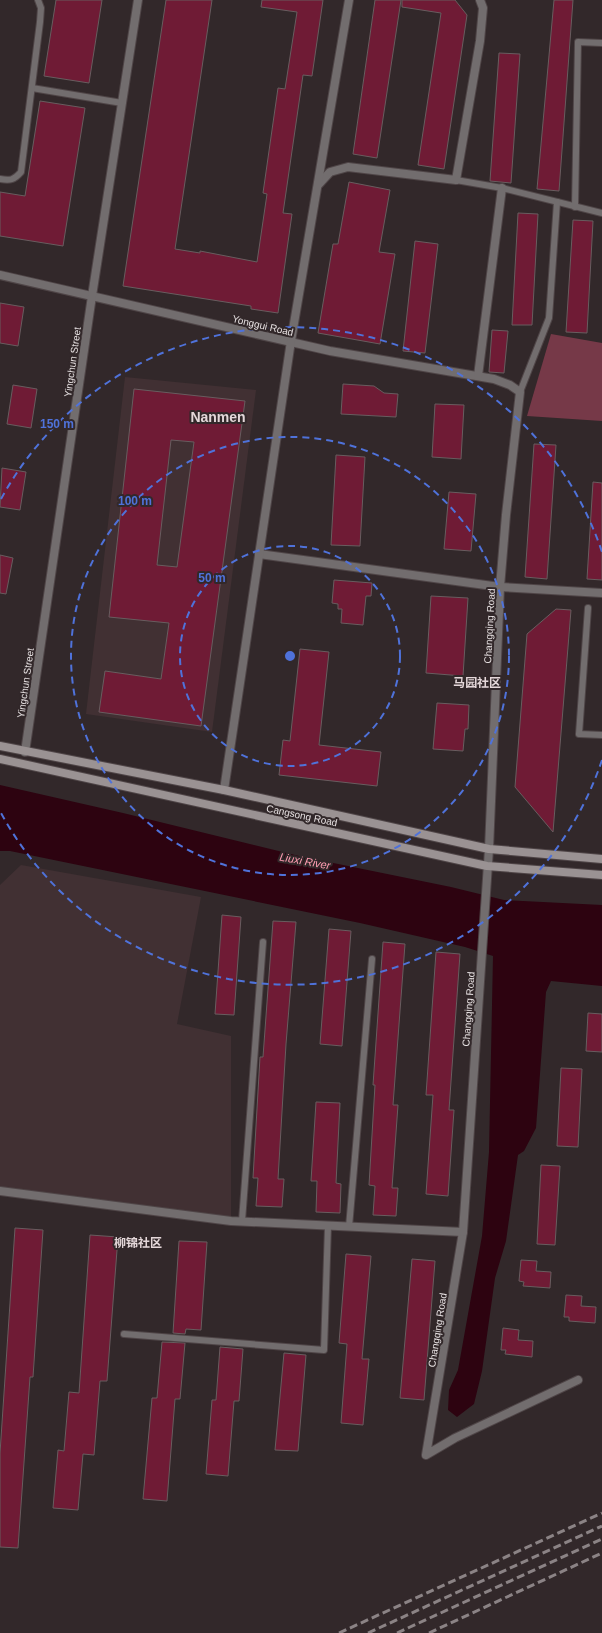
<svg xmlns="http://www.w3.org/2000/svg" width="602" height="1633" font-family="Helvetica,'Noto Sans SC',sans-serif">
  <style>
    .built { fill: #413033 }
    .green { fill: #763948 }
    .water { fill: #2d0310 }
    .building { fill: #6f1b35; stroke: #685d5f; fill-rule: evenodd }
    .lines { fill: none; stroke-linecap: round; stroke-linejoin: round }
    .service-casing { stroke: #4f4547; stroke-width: 8 }
    .minor-casing { stroke: #4f4547; stroke-width: 10 }
    .secondary-casing { stroke: #4f4547; stroke-width: 10 }
    .service { stroke: #726d6e; stroke-width: 6 }
    .minor { stroke: #726d6e; stroke-width: 8 }
    .secondary { stroke: #9a9293; stroke-width: 8 }
    .rail { stroke: #8b8385; stroke-width: 3; stroke-dasharray: 8 4; stroke-linecap: butt }
    .ring { fill: none; stroke: #4f72da; stroke-width: 2; stroke-dasharray: 7 5 }
    .labels { text-anchor: middle; stroke-width: 4; stroke-linejoin: round; paint-order: stroke }
    .street-label { font-size: 10px; fill: #e6e0e1; stroke: #32282a }
    .water-label { font-size: 11px; font-style: italic; fill: #ff9db2; stroke: #32282a }
    .quarter-label { font-size: 12px; font-weight: bold; fill: #e4d7d9; stroke: #32282a }
    .district-label { font-size: 14px; font-weight: bold; fill: #e4d7d9; stroke: #32282a }
    .centre { fill: #4f72da; stroke: #32282a; stroke-width: 2 }
    .ring-label { font-size: 12px; text-anchor: middle; font-weight: bold; fill: #4f72da; stroke: #32282a; stroke-width: 4; stroke-linejoin: round; paint-order: stroke }
  </style>
  <rect width="100%" height="100%" fill="#32282a"/>
  <g class="built">
    <polygon points="125,377 256,390 212,732 86,714"/>
    <polygon points="21,865 201,897 177,1024 231,1036 231,1221 0,1191 0,885"/>
  </g>
  <polygon class="green" points="551,334 602,343 602,421 527,416"/>
  <polygon class="water" points="0,785 123,813 299,856 451,887 504,900 602,905 602,986 551,981 546,992 536,1128 524,1151 518,1155 506,1241 495,1278 482,1371 474,1404 457,1417 448,1410 449,1390 458,1370 482,1236 489,1152 493,956 465,947 360,923 10,851 0,851"/>
  <g class="building">
    <polygon points="56,0 102,0 89,83 44,76"/>
    <polygon points="166,0 212,0 175,249 200,253 200,251 257,262 267,194 263,193 278,88 285,89 297,12 261,7 262,0 323,0 312,76 303,75 283,213 292,214 278,313 251,309 251,306 123,286"/>
    <polygon points="375,0 401,0 377,158 353,154"/>
    <polygon points="402,0 455,0 467,15 444,169 418,165 441,13 402,7"/>
    <polygon points="554,0 573,0 559,191 537,189"/>
    <polygon points="499,53 520,54 511,183 490,181"/>
    <polygon points="40,101 85,108 63,246 0,236 0,192 25,196"/>
    <polygon points="349,182 390,190 379,252 395,254 380,344 318,333 333,244 338,244"/>
    <polygon points="518,213 538,214 532,325 512,325"/>
    <polygon points="573,220 593,221 587,333 566,332"/>
    <polygon points="415,241 438,244 425,353 403,351"/>
    <polygon points="0,303 24,307 18,346 0,343"/>
    <polygon points="492,330 508,331 504,373 489,372"/>
    <polygon points="343,384 374,386 384,393 398,394 396,417 341,414"/>
    <polygon points="13,385 37,389 31,428 7,424"/>
    <path d="M134,389L245,401L201,726L99,712L105,671L161,679L169,623L109,617ZM171,440L194,442L177,567L157,565Z"/>
    <polygon points="435,404 464,405 461,459 432,457"/>
    <polygon points="534,444 556,445 547,579 525,577"/>
    <polygon points="336,455 365,457 360,546 331,545"/>
    <polygon points="2,468 26,472 20,510 0,507"/>
    <polygon points="593,482 602,483 602,580 587,579"/>
    <polygon points="449,492 476,494 471,551 444,549"/>
    <polygon points="0,555 13,558 6,594 0,593"/>
    <polygon points="334,580 372,583 371,596 366,596 363,625 341,623 342,609 338,609 338,604 332,603"/>
    <polygon points="431,596 468,598 463,676 426,673"/>
    <polygon points="556,609 571,610 553,832 515,787 527,634"/>
    <polygon points="300,649 329,652 319,745 381,752 377,786 279,775 283,740 290,741"/>
    <polygon points="437,703 469,705 468,729 465,729 463,751 433,749"/>
    <polygon points="222,915 241,917 234,1015 215,1014"/>
    <polygon points="273,921 296,922 286,1044 278,1179 284,1179 282,1207 256,1206 258,1178 253,1178 260,1057 263,1057"/>
    <polygon points="329,929 351,931 342,1046 320,1044"/>
    <polygon points="383,942 405,944 393,1105 398,1105 392,1188 398,1188 396,1216 373,1215 375,1186 369,1185 375,1085 373,1085"/>
    <polygon points="436,952 460,954 449,1110 454,1110 448,1196 426,1194 433,1095 426,1095"/>
    <polygon points="588,1013 602,1014 602,1052 586,1051"/>
    <polygon points="561,1068 582,1069 578,1147 557,1146"/>
    <polygon points="316,1102 340,1103 336,1183 341,1184 340,1213 316,1212 317,1181 311,1181"/>
    <polygon points="541,1165 560,1166 555,1245 537,1244"/>
    <polygon points="15,1228 43,1230 33,1377 30,1377 18,1548 0,1547 0,1453"/>
    <polygon points="90,1235 118,1237 107,1381 100,1381 94,1455 83,1454 78,1510 53,1508 58,1450 64,1451 69,1392 79,1393"/>
    <polygon points="179,1241 207,1242 201,1330 186,1329 185,1334 173,1333"/>
    <polygon points="346,1254 371,1256 362,1359 369,1359 363,1425 341,1423 347,1344 339,1343"/>
    <polygon points="412,1259 435,1261 424,1400 400,1398"/>
    <polygon points="521,1260 537,1261 536,1271 551,1272 550,1288 523,1286 524,1282 519,1281"/>
    <polygon points="566,1295 582,1296 581,1306 596,1307 595,1323 569,1321 569,1317 564,1317"/>
    <polygon points="503,1328 519,1330 518,1340 533,1341 532,1357 505,1354 506,1350 501,1350"/>
    <polygon points="162,1342 185,1343 180,1399 175,1399 167,1501 143,1499 152,1398 157,1398"/>
    <polygon points="220,1347 243,1349 239,1401 234,1401 228,1476 206,1474 212,1400 216,1400"/>
    <polygon points="284,1353 306,1355 298,1451 275,1450"/>
  </g>
  <g class="lines">
    <g class="service-casing">
      <g id="service">
        <polyline points="32,88 122,103"/>
        <path d="M0,179C10,181 14,180 21,172L40,22L41,8L38,0"/>
        <polyline points="456,180 502,188 602,213"/>
        <polyline points="575,207 578,42 602,43"/>
        <polyline points="520,392 549,318 557,202"/>
        <polyline points="588,608 579,734 602,735"/>
        <polyline points="242,1221 263,942"/>
        <polyline points="349,1227 372,959"/>
        <polyline points="124,1334 324,1350 328,1226"/>
      </g>
    </g>
    <g class="minor-casing">
      <g id="minor">
        <polyline points="319,184 330,172 348,167 456,180 480,41 483,8 480,0"/>
        <polyline points="0,275 330,351 494,379 510,385 520,392 506,515 500,587 489,849 463,1232 426,1455 455,1438 578,1380"/>
        <polyline points="478,376 502,188"/>
        <polyline points="259,554 500,587 602,593"/>
        <polyline points="25,752 92,296 138,0"/>
        <polyline points="224,790 291,341 349,0"/>
        <polyline points="0,1191 231,1221 463,1232"/>
      </g>
    </g>
    <g class="secondary-casing">
      <g id="secondary">
        <polyline points="0,746 224,790 489,849 602,859"/>
        <polyline points="0,759 487,866 602,875"/>
      </g>
    </g>
    <use href="#service" class="service"/>
    <use href="#minor" class="minor"/>
    <use href="#secondary" class="secondary"/>
    <g class="rail">
      <polyline points="339,1633 602,1513"/>
      <polyline points="368,1633 602,1526"/>
      <polyline points="397,1633 602,1539"/>
      <polyline points="429,1633 602,1553"/>
    </g>
  </g>
  <g class="ring">
    <circle cx="290" cy="656" r="110"/>
    <circle cx="290" cy="656" r="219"/>
    <path d="M602 760A329 329 0 0 1 1 813M1 499A329 329 0 0 1 602 552"/>
  </g>
  <g class="labels">
    <g class="street-label">
      <text transform="translate(263 325) rotate(13)" y="4">Yonggui Road</text>
      <text transform="translate(72 362) rotate(-82)" y="4">Yingchun Street</text>
      <text transform="translate(489 626) rotate(-87)" y="4">Changqing Road</text>
      <text transform="translate(25 683) rotate(-82)" y="4">Yingchun Street</text>
      <text transform="translate(302 815) rotate(12)" y="4">Cangsong Road</text>
      <text transform="translate(468 1009) rotate(-86)" y="4">Changqing Road</text>
      <text transform="translate(437 1330) rotate(-81)" y="4">Changqing Road</text>
    </g>
    <g class="water-label">
      <text transform="translate(305 861) rotate(10)" y="4">Liuxi River</text>
    </g>
    <g class="quarter-label">
      <text x="477" y="687">马园社区</text>
      <text x="138" y="1247">柳锦社区</text>
    </g>
    <g class="district-label">
      <text x="218" y="422">Nanmen</text>
    </g>
  </g>
  <circle cx="290" cy="656" r="6" class="centre"/>
  <g class="ring-label">
    <text x="57" y="428">150 m</text>
    <text x="135" y="505">100 m</text>
    <text x="212" y="582">50 m</text>
  </g>
</svg>
